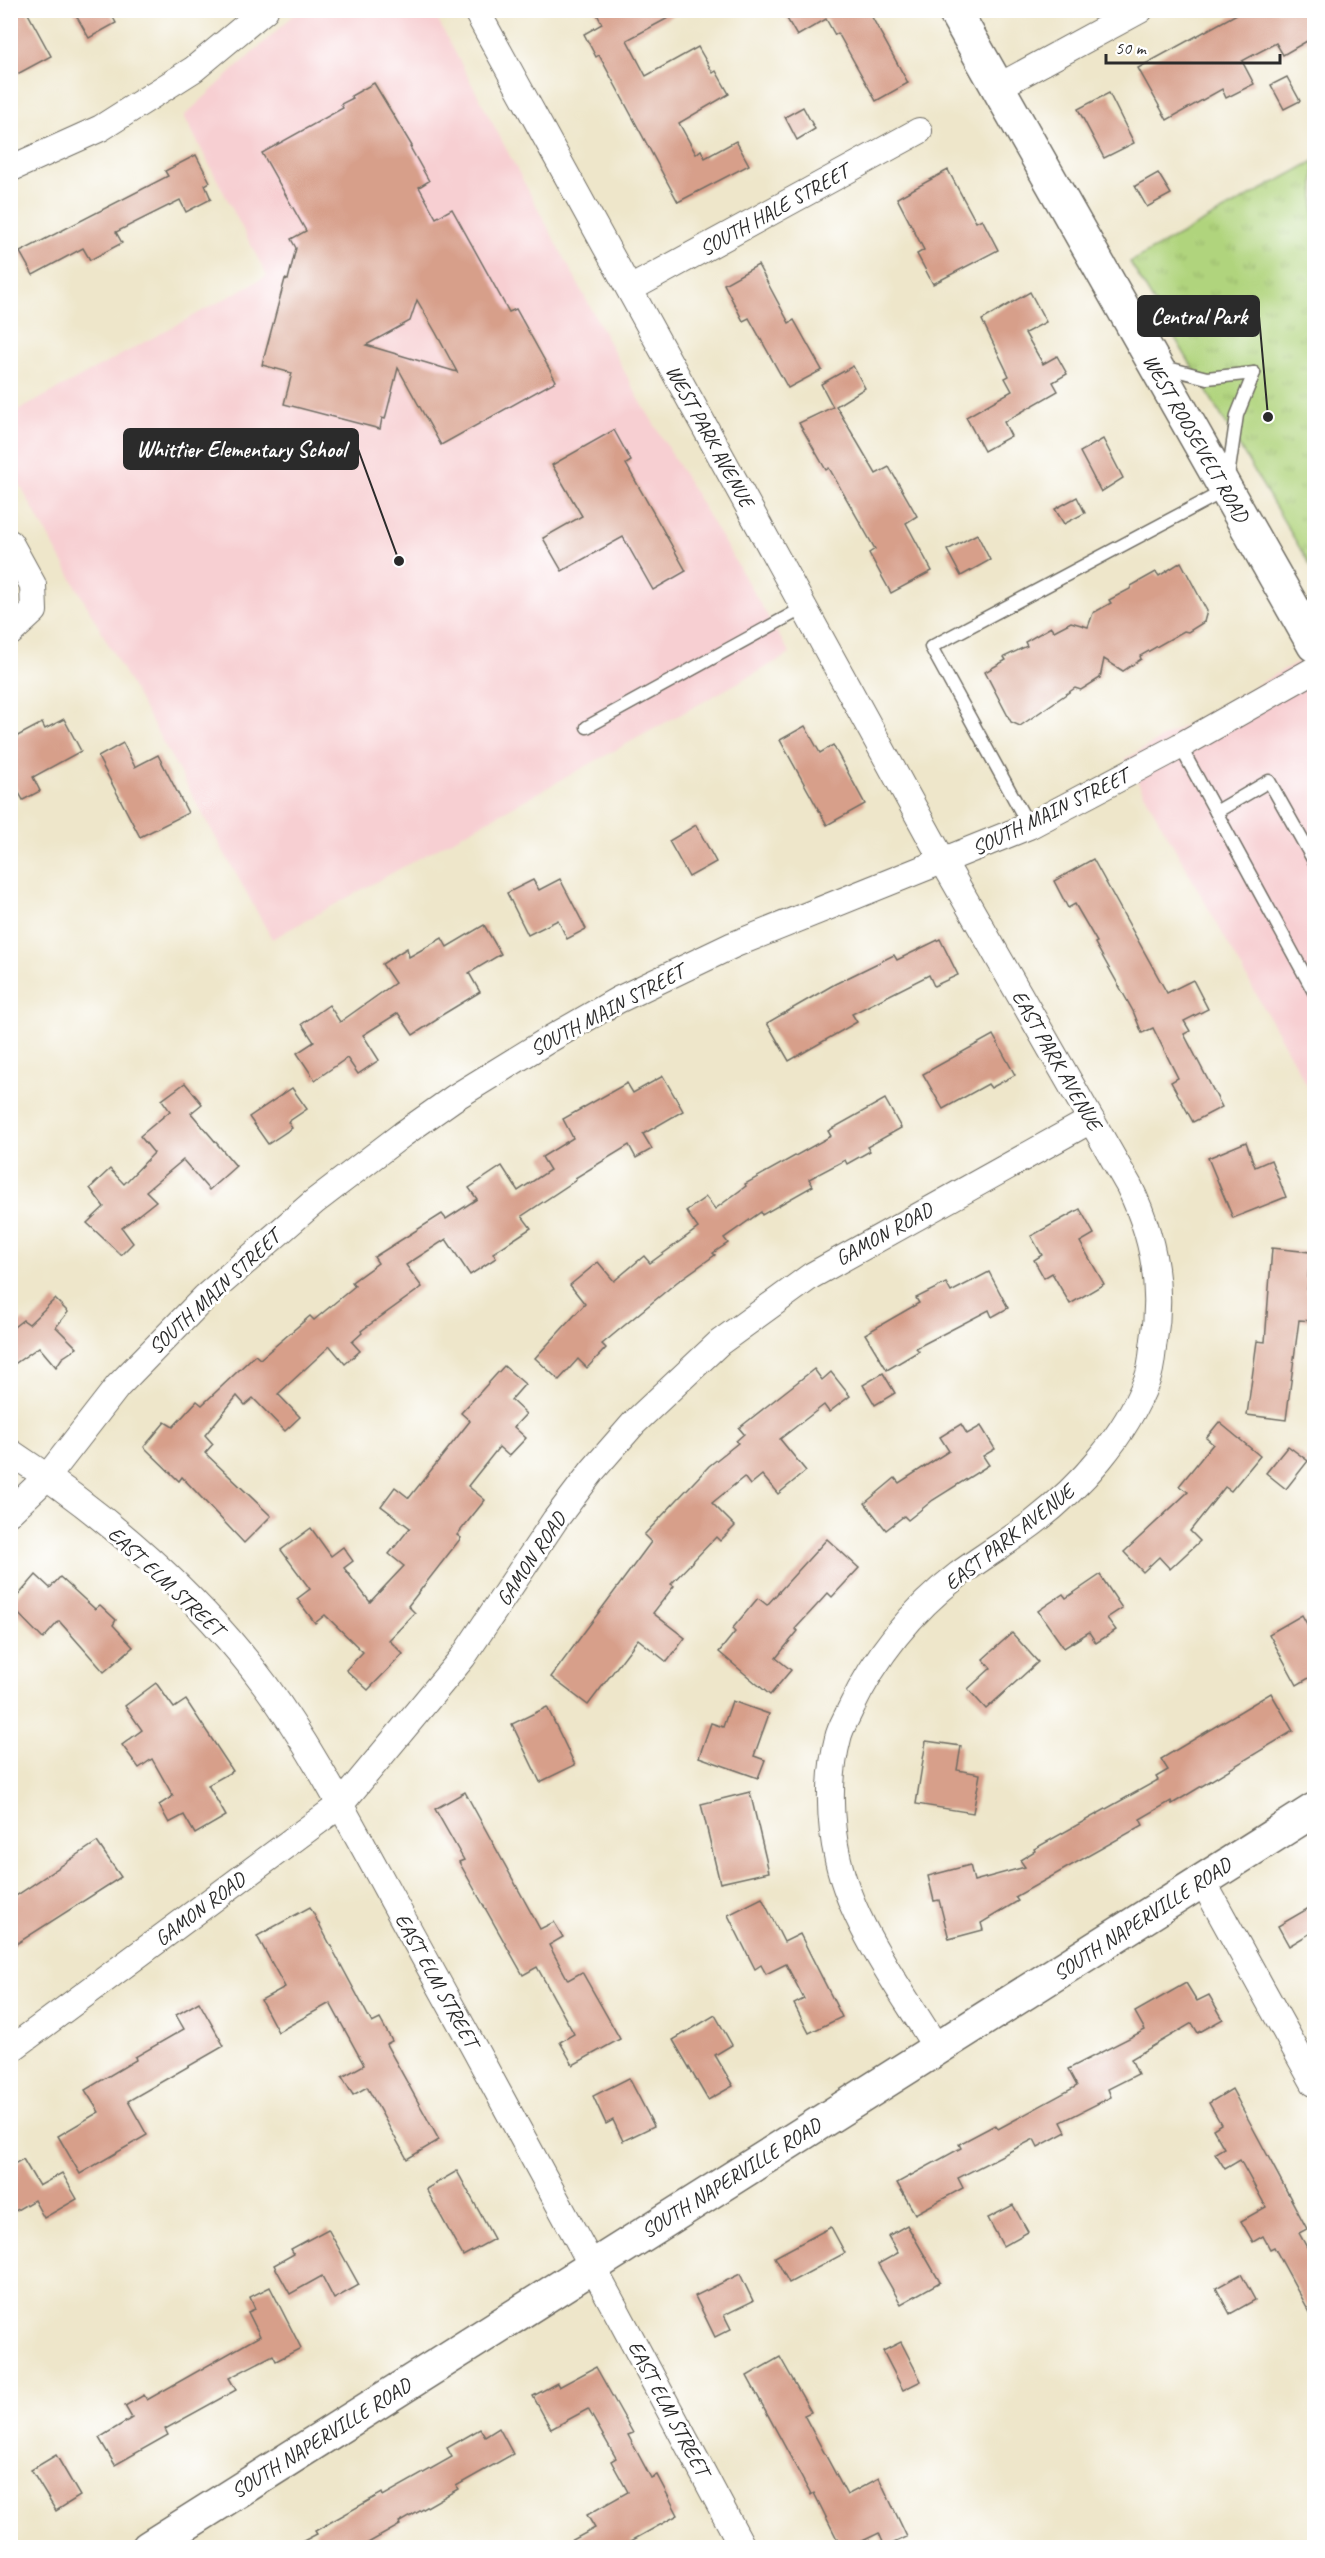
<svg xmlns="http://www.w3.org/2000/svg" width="1325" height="2558" font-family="Caveat,sans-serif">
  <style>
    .built { fill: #f7cfd2 }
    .park { fill: url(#park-tufts); stroke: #6e8054; stroke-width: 1.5 }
    .building { fill: #d79f8a; fill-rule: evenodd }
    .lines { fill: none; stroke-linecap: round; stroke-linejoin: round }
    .service-casing { stroke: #6f6c63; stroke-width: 15 }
    .minor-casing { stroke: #6f6c63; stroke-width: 28 }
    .secondary-casing { stroke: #6f6c63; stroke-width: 36 }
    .primary-casing { stroke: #6f6c63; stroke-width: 36 }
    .service { stroke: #fff; stroke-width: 12 }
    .minor { stroke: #fff; stroke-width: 26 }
    .secondary { stroke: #fff; stroke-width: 33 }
    .primary { stroke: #fff; stroke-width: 33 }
    .labels { text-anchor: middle; stroke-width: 6; stroke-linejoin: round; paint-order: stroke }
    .street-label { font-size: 21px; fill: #2b2b2b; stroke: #fff }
    .leader { fill: none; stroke: #2b2b2b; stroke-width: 2 }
    .callout-dot { fill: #2b2b2b; stroke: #fff; stroke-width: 2 }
    .callout { fill: #2b2b2b; stroke: #2b2b2b; stroke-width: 2 }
    .callout-label { font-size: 22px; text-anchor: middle; font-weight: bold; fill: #fff }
  </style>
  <defs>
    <pattern id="park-tufts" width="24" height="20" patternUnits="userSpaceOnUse" patternTransform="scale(1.5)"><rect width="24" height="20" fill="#b0d47d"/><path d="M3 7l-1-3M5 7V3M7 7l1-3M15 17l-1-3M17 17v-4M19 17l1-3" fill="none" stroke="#98b66c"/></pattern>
  </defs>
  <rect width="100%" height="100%" fill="#fff"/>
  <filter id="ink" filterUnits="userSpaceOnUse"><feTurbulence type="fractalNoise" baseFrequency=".0167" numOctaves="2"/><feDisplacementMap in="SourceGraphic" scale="12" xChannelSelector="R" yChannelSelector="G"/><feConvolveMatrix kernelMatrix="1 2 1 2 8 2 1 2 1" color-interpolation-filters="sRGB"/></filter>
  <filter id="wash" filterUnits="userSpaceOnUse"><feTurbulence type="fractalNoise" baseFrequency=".008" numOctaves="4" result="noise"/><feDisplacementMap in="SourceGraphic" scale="24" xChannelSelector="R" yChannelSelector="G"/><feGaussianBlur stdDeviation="1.35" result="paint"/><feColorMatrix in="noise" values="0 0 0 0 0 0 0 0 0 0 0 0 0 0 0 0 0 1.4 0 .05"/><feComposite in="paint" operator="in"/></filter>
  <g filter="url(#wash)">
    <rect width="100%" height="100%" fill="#eee6ca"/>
    <g class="built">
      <polygon points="298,11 433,11 638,397 790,654 272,939 11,469 10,415 267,276 184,116"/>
      <polygon points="1301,660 1314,683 1314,1098 1125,759"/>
    </g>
    <polygon class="park" points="1314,161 1314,572 1130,262"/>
    <g id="blocks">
      <g class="building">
        <polygon points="23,10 26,10 51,56 10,78 10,17"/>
        <polygon points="73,10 109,10 116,23 89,38"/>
        <polygon points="595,10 683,10 627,40 646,76 698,47 713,73 716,71 729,94 679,123 696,154 701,150 705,158 736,141 749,165 678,202 599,55 596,57 584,34 602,24"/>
        <polygon points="797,10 868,10 908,83 876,101 838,33 835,35 826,19 797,36 786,17"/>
        <polygon points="1244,10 1314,10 1314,37 1283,55 1276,43 1242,61 1254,84 1226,98 1222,89 1167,120 1138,68"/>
        <polygon points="1287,77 1300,101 1284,109 1271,85"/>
        <path d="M374,83L412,146L410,147L429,181L419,187L436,218L452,209L509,312L516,309L556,381L441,445L398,368L385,419L382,418L380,429L284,404L292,373L262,365L285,279L288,280L296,248L291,239L306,231L262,153L343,108L341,104L353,98L351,96ZM417,300L436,333L457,372L366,345L410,321Z"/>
        <polygon points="1109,93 1134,143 1104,158 1078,109"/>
        <polygon points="803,107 815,129 797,140 785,117"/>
        <polygon points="196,155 210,182 205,185 211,199 186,212 180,200 116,232 122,243 90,260 83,248 33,275 20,252 168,176 165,171"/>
        <polygon points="948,170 976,222 982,219 998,250 933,284 917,254 924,250 897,198"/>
        <polygon points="1158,173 1171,194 1147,207 1135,186"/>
        <polygon points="758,265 789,323 794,320 822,370 788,388 749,318 743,321 724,284"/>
        <polygon points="1030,292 1046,322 1025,333 1043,364 1057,356 1067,374 1053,382 1058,391 1004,422 1011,436 984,451 966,417 1012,391 1005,378 1009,376 982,320"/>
        <polygon points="853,366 865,388 836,406 876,474 889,467 917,516 906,523 932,571 891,593 869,553 875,549 829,468 826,470 799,423 833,407 821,384"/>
        <polygon points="614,430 631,461 626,464 686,571 653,590 623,537 562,571 543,538 582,516 552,465"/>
        <polygon points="1103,439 1123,478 1101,492 1080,452"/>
        <polygon points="1077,497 1085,513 1064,524 1055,509"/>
        <polygon points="977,534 990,560 961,576 947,550"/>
        <polygon points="1181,562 1207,611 1204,622 1188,632 1184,631 1140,656 1141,659 1123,671 1104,659 1100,678 1081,690 1075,688 1020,726 1011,722 985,672 1006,660 1004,657 1027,646 1025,642 1051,627 1054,631 1071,622 1088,627 1093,613 1111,603 1109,600 1130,589 1131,586 1156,572 1159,576"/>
        <polygon points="64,719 81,751 33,777 40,791 23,800 10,777 10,740 42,723 45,729"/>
        <polygon points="805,726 820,753 833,745 865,804 827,825 780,740"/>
        <polygon points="123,743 135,767 158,755 188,813 140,837 98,757"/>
        <polygon points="696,825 716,862 689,877 669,841"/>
        <polygon points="1093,859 1167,993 1193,980 1208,1009 1184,1021 1190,1031 1184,1034 1222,1107 1193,1122 1171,1082 1178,1078 1153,1028 1142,1033 1133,1011 1095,943 1097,942 1075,904 1068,908 1054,881"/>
        <polygon points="560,879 586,929 567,939 558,920 528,935 507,893 533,880 539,890"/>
        <polygon points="484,925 501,954 469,973 480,992 437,1018 438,1019 413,1035 398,1013 363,1035 379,1060 358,1074 347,1058 315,1080 297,1053 314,1042 302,1024 329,1005 340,1022 395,983 382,964 407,948 409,957 442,938 447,947"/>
        <polygon points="940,939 958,975 934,986 929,975 852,1014 857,1022 789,1061 767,1023 835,984 894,955 897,960"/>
        <polygon points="993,1035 1015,1075 991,1088 988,1084 943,1109 923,1074"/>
        <polygon points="663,1076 683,1111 643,1134 652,1149 636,1158 629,1145 575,1178 576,1180 522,1216 531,1228 493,1253 496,1258 470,1275 446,1239 406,1265 422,1287 361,1331 362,1333 352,1342 360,1351 345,1364 330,1346 278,1394 300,1417 285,1431 253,1398 245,1405 237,1396 205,1435 213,1444 205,1453 271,1516 244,1543 182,1477 179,1481 144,1447 165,1422 173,1427 197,1401 202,1405 255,1355 260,1359 310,1316 314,1320 355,1286 352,1282 378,1263 374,1257 442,1214 446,1219 477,1199 469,1188 502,1166 518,1191 550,1170 542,1157 573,1138 563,1119 627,1083 633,1093"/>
        <polygon points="185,1083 202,1104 191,1113 236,1166 209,1190 183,1160 146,1191 156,1201 122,1228 133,1243 121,1255 87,1223 104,1207 90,1188 110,1169 124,1184 154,1153 140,1136 170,1111 162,1100"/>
        <polygon points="292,1088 307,1109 288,1122 292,1128 268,1144 249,1117"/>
        <polygon points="885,1099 901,1128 867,1147 870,1151 847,1164 845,1160 809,1179 813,1186 762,1215 761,1212 724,1238 728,1243 713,1253 715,1255 677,1282 602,1344 606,1348 587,1368 578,1359 559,1380 535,1358 585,1304 570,1285 598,1262 614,1281 644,1256 650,1263 698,1228 686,1211 706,1197 715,1209 746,1186 745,1184 831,1136 828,1131"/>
        <polygon points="1246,1142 1255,1167 1271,1160 1286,1197 1233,1218 1208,1158"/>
        <polygon points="1080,1209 1094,1234 1080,1242 1104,1284 1070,1304 1052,1273 1044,1278 1034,1260 1042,1255 1031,1236"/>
        <polygon points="1272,1248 1310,1252 1307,1293 1314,1294 1314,1321 1299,1320 1286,1420 1247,1415 1257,1341 1265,1342"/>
        <polygon points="989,1272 1008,1308 992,1317 989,1310 916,1348 919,1351 887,1370 865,1334 919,1303 916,1298 946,1283 951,1292"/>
        <polygon points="55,1299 68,1312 56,1327 77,1348 62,1358 56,1367 39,1347 10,1367 10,1330 23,1320 29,1324"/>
        <polygon points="504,1366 525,1384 511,1400 526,1414 514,1427 526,1438 509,1456 499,1447 468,1486 485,1500 457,1535 461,1538 408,1606 415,1613 389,1640 403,1654 368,1690 346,1670 363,1652 325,1615 315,1623 297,1599 310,1589 281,1550 311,1528 331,1556 343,1547 353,1561 344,1568 370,1602 404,1566 389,1554 410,1528 381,1506 395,1487 409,1498 470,1421 461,1413"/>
        <polygon points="814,1369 822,1380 831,1372 850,1396 829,1412 824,1405 780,1439 806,1471 778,1494 762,1475 750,1485 744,1477 712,1503 735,1526 720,1541 716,1537 671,1584 674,1586 653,1613 685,1638 667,1662 638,1639 588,1705 551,1677 651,1542 644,1535 709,1466 738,1443 736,1441 744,1434 739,1428"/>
        <polygon points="883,1373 895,1393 875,1405 863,1385"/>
        <polygon points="1219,1422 1260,1456 1231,1491 1225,1487 1190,1531 1200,1541 1170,1569 1159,1557 1143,1572 1124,1552 1188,1492 1179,1486 1213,1444 1206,1438"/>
        <polygon points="961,1424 967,1434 981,1426 995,1449 983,1456 989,1465 933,1500 908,1520 904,1516 886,1530 865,1503 895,1478 899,1483 949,1451 940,1437"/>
        <polygon points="1288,1446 1308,1461 1286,1489 1266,1473"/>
        <polygon points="827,1539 859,1568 832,1597 828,1593 795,1629 798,1631 776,1658 791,1670 770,1695 719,1652 735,1632 732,1629 758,1598 767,1605"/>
        <polygon points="36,1575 50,1588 60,1577 95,1609 100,1605 116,1620 113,1625 133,1647 104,1672 59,1621 43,1639 10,1605"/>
        <polygon points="1100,1575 1122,1608 1107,1618 1116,1630 1096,1643 1089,1632 1064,1648 1038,1611 1063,1594 1066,1598"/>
        <polygon points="1302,1615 1314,1637 1314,1675 1297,1685 1269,1634"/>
        <polygon points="1012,1633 1038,1662 986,1709 968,1689 991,1668 983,1659"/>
        <polygon points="156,1683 174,1708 186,1700 233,1771 208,1785 226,1816 195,1834 184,1815 169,1823 159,1805 173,1796 152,1759 139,1768 122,1745 142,1730 125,1706"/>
        <polygon points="1271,1693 1293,1731 1172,1804 1171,1801 1140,1819 1143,1825 1015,1897 1018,1901 981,1923 983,1930 949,1939 939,1900 934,1901 928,1876 970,1865 974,1881 1025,1867 1020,1860 1035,1851 1034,1849 1158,1780 1156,1777 1168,1770 1161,1759"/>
        <polygon points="732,1701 769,1714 754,1756 765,1760 758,1778 699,1757 711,1723 723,1727"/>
        <polygon points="547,1707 575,1765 540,1782 512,1724"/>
        <polygon points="926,1741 961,1746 957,1770 980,1774 973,1813 916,1804"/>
        <polygon points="465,1792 540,1929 554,1922 563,1937 549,1945 568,1980 582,1972 620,2039 573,2065 560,2042 574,2034 537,1967 523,1975 459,1862 464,1860 435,1809"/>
        <polygon points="750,1792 769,1872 720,1883 701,1804"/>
        <polygon points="97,1842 121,1877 10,1948 10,1900"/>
        <polygon points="762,1898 784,1942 800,1934 842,2017 809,2033 794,2004 804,1999 786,1964 766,1974 761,1965 755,1969 728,1915"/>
        <polygon points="1314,1905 1314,1931 1289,1946 1278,1926"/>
        <polygon points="310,1907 372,2023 380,2019 392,2041 386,2044 439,2140 407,2159 367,2087 353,2095 342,2077 364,2065 330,2003 278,2032 261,2000 285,1987 257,1936"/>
        <polygon points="1186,1983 1197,2001 1209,1995 1223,2019 1198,2033 1192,2023 1131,2059 1138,2074 1108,2089 1111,2097 1061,2122 1066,2132 1038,2147 1034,2139 958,2178 963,2188 915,2214 897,2183 961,2148 959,2144 995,2125 998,2129 1077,2086 1068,2069 1145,2030 1135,2012"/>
        <polygon points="199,2002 224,2046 128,2101 147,2135 80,2174 58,2136 99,2112 85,2090 136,2060 135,2057 184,2029 176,2015"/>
        <polygon points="715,2015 732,2045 715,2055 733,2086 708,2100 673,2040"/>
        <polygon points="629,2078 654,2126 623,2141 613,2120 606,2124 593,2096"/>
        <polygon points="1232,2089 1307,2229 1299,2233 1314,2260 1314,2320 1274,2247 1270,2249 1263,2236 1253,2242 1241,2221 1266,2207 1240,2160 1225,2169 1215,2153 1224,2148 1213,2129 1221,2124 1209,2103"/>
        <polygon points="23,2159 39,2186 62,2173 77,2199 44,2218 34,2200 10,2214 10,2166"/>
        <polygon points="457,2171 494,2239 463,2256 426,2189"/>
        <polygon points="1013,2205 1028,2232 1003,2246 988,2218"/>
        <polygon points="907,2225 940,2282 901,2304 878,2264 898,2253 888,2236"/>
        <polygon points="831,2227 845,2253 789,2283 775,2257"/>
        <polygon points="328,2229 359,2285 334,2299 322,2276 290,2294 274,2265 294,2254 291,2249"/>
        <polygon points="740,2274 753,2301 724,2315 731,2329 715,2337 695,2296"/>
        <polygon points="1241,2274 1255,2300 1230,2314 1216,2288"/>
        <polygon points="270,2287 301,2348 276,2361 273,2355 229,2378 236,2390 165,2429 168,2435 115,2465 99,2438 132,2418 125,2406 144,2395 147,2400 260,2336 248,2312 255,2309 250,2297"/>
        <polygon points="901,2342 921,2381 903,2390 883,2351"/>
        <polygon points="780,2357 811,2412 804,2415 847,2495 879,2478 907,2537 885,2547 879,2533 850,2547 841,2547 814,2493 811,2495 747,2376"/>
        <polygon points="596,2367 633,2433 628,2435 651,2478 657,2475 678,2515 631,2541 635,2547 560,2547 595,2528 587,2515 628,2492 611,2461 616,2458 588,2409 551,2429 533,2396 557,2383 559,2387"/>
        <polygon points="499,2428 513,2454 456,2486 458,2489 399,2523 400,2525 361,2547 292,2547 317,2534 315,2531 382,2493 383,2496 452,2457 447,2448 480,2429 485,2437"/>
        <polygon points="56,2455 80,2496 56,2511 31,2470"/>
      </g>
    </g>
  </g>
  <g filter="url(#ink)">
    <use href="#blocks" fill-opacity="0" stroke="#6f6c63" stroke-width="1.5"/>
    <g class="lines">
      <g class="service-casing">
        <g id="service">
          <polyline points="1164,367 1207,378 1254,373"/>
          <polyline points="587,727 805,607"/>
          <polyline points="1180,746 1314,992"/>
          <polyline points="1216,812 1269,781 1314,861"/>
          <polyline points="1029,826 931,647 1226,490 1237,415 1254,373"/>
        </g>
      </g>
      <g class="minor-casing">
        <g id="minor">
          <path d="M476,10L943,861L1129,1186C1153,1235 1163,1286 1154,1340C1152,1353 1152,1368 1147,1380C1125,1437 1081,1486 1033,1523C1009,1541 982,1557 958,1575C911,1611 875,1657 850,1710C846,1719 840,1728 838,1738C828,1776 829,1821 838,1860C853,1927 902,1991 937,2049"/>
          <polyline points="998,87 1140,10"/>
          <polyline points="10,169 101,128 194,69 265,10"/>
          <polyline points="630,289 919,131"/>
          <polyline points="10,543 33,585 34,611 10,633"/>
          <path d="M10,1452C105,1514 199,1595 266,1686C307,1742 340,1804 373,1864C406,1925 440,1986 473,2046C564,2213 654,2380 743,2548"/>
          <polyline points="10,1512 48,1476 118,1386 205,1297 314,1202 403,1134 454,1098 550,1039 618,1000 733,945 1029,826 1180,746 1314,670"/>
          <polyline points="1202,1880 1314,2083"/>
          <polyline points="10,2050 340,1805 463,1657 555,1520 593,1470 634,1423 719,1343 811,1276 1091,1120"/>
        </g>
      </g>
      <g class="secondary-casing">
        <polyline id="secondary" points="148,2548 1314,1810"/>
      </g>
      <g class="primary-casing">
        <polyline id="primary" points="954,10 1314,645"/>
      </g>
      <use href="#service" class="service"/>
      <use href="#minor" class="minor"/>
      <use href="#secondary" class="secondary"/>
      <use href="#primary" class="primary"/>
    </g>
  </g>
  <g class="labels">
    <g class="street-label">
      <text transform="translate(774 210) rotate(-29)" y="7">SOUTH HALE STREET</text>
      <text transform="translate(710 436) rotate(61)" y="7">WEST PARK AVENUE</text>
      <text transform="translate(1196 438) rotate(60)" y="7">WEST ROOSEVELT ROAD</text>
      <text transform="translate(1050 812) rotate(-26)" y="7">SOUTH MAIN STREET</text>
      <text transform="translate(607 1010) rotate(-28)" y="7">SOUTH MAIN STREET</text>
      <text transform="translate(1057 1060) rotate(60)" y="7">EAST PARK AVENUE</text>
      <text transform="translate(884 1234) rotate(-29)" y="7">GAMON ROAD</text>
      <text transform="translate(214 1292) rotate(-43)" y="7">SOUTH MAIN STREET</text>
      <text transform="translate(1009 1537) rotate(-38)" y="7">EAST PARK AVENUE</text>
      <text transform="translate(531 1559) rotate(-56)" y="7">GAMON ROAD</text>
      <text transform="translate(166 1581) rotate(43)" y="7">EAST ELM STREET</text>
      <text transform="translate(200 1909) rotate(-37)" y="7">GAMON ROAD</text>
      <text transform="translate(1142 1919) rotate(-33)" y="7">SOUTH NAPERVILLE ROAD</text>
      <text transform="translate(437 1980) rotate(61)" y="7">EAST ELM STREET</text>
      <text transform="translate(731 2178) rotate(-32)" y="7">SOUTH NAPERVILLE ROAD</text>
      <text transform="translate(669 2408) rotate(62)" y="7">EAST ELM STREET</text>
      <text transform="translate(321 2438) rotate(-32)" y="7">SOUTH NAPERVILLE ROAD</text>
    </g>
  </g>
  <path class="leader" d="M1268 417L1259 316M399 561L358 449"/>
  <g class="callout-dot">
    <circle cx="1268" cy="417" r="6"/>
    <circle cx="399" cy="561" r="6"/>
  </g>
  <g class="callout">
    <rect x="1138" y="296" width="121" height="40" rx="6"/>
    <rect x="124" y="429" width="234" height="40" rx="6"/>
  </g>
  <g class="callout-label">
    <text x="1199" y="324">Central Park</text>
    <text x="241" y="457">Whittier Elementary School</text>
  </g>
  <rect width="1325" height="2558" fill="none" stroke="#fff" stroke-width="36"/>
  <path d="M1106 54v9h174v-9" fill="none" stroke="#2b2b2b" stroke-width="3"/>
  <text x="1115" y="54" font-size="18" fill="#2b2b2b" stroke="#ffffff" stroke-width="4.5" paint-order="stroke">50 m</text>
</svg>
